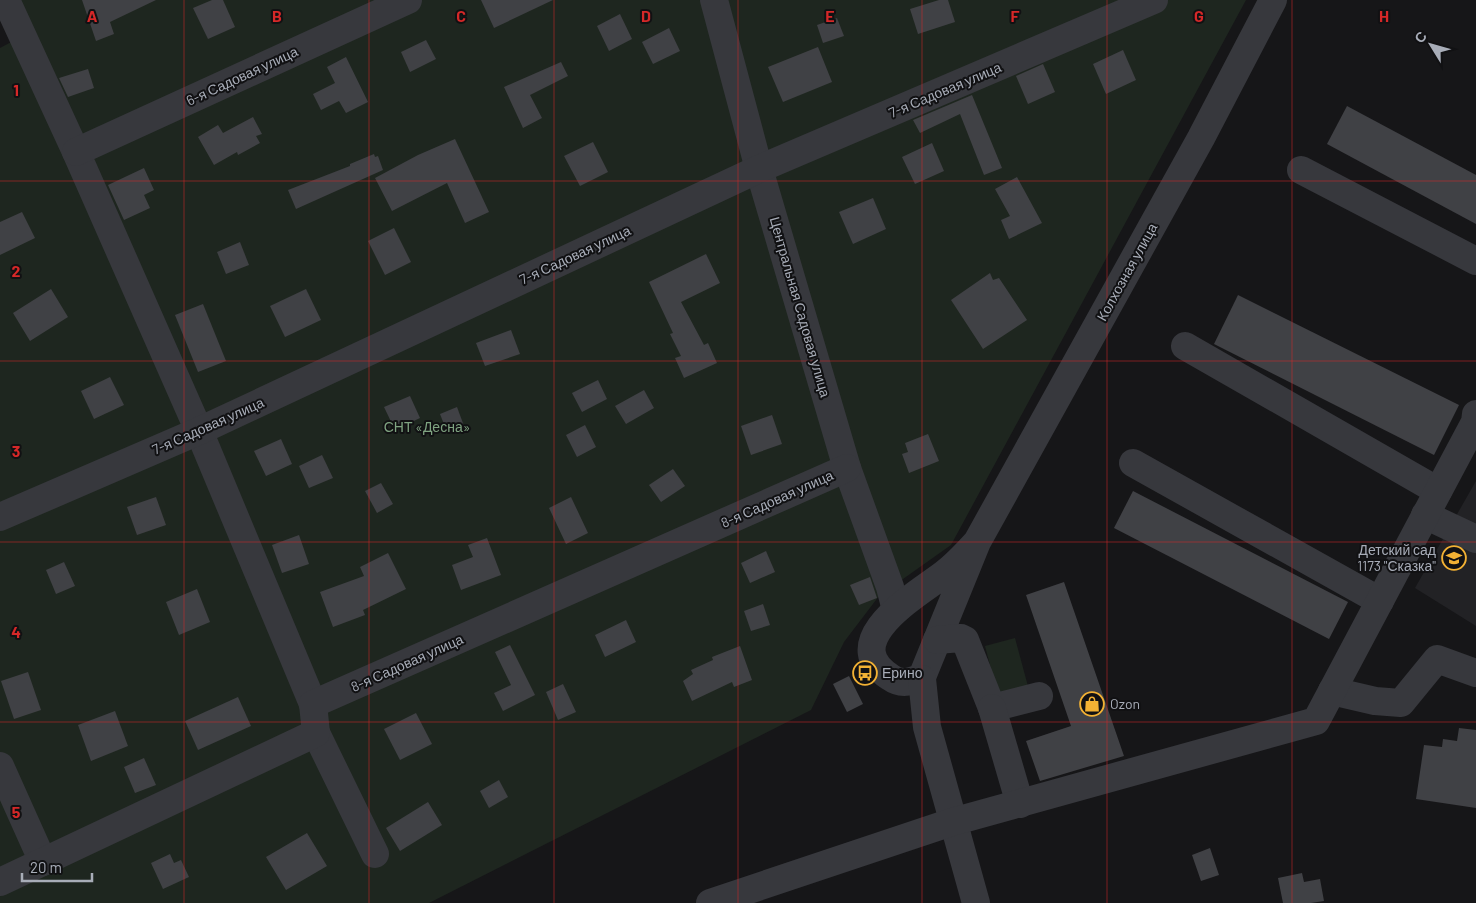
<svg xmlns="http://www.w3.org/2000/svg" width="1476" height="903" font-family="Barlow,sans-serif">
  <style>
    .built { fill: #222225 }
    .green { fill: #1e261f }
    .building { fill: #404145 }
    .lines { fill: none; stroke-linecap: round; stroke-linejoin: round }
    .minor { stroke: #37383d; stroke-width: 28 }
    .grid { fill: none; stroke: #d62828; stroke-width: 1; stroke-opacity: 0.55 }
    .labels { text-anchor: middle; stroke-width: 4; stroke-linejoin: round; paint-order: stroke }
    .street-label { font-size: 14px; fill: #a8adb8; stroke: #111113 }
    .park-label { font-size: 14px; fill: #7fa381; stroke: #111113 }
    .poi-label { font-size: 14px; fill: #a8adb8; stroke: #111113; text-anchor: start }
    .grid-label { font-size: 16px; text-anchor: middle; font-weight: bold; fill: #d62828; stroke: #111113; stroke-width: 4; stroke-linejoin: round; paint-order: stroke }
  </style>
  <rect width="100%" height="100%" fill="#161618"/>
  <polygon class="built" points="1476,481 1476,626 1415,588"/>
  <g class="green">
    <polygon points="2,0 1246,0 951,545 879,596 844,642 811,710 429,903 0,903 0,48 15,40"/>
    <polygon points="1015,638 1029,690 999,699 985,646"/>
  </g>
  <g class="building">
    <polygon points="82,0 156,0 110,22 114,34 96,41"/>
    <polygon points="212,0 223,0 235,27 208,39 193,8"/>
    <polygon points="481,0 553,0 494,28"/>
    <polygon points="939,0 948,0 955,22 918,34 910,9"/>
    <polygon points="620,14 632,39 609,51 597,26"/>
    <polygon points="837,18 844,36 823,43 817,25"/>
    <polygon points="669,28 680,51 653,64 642,42"/>
    <polygon points="426,40 436,59 410,72 401,52"/>
    <polygon points="818,47 832,82 783,102 768,67"/>
    <polygon points="1123,50 1136,80 1106,94 1093,64"/>
    <polygon points="346,57 368,102 346,113 339,101 321,110 313,94 335,83 327,67"/>
    <polygon points="561,62 568,76 530,95 542,118 523,128 504,87"/>
    <polygon points="1043,64 1055,92 1028,104 1016,76"/>
    <polygon points="88,69 94,88 68,97 59,78"/>
    <polygon points="972,95 1002,168 984,175 960,114 920,133 913,120"/>
    <polygon points="1347,106 1476,175 1476,224 1327,144"/>
    <polygon points="253,117 262,134 256,136 260,143 238,155 237,152 214,165 198,137 218,125 223,133"/>
    <polygon points="455,139 489,212 465,223 447,183 392,211 375,178 418,155"/>
    <polygon points="593,142 608,172 580,186 564,156"/>
    <polygon points="932,143 944,171 915,184 902,157"/>
    <polygon points="374,154 375,157 378,156 383,170 296,209 288,190 350,166 350,164"/>
    <polygon points="144,168 154,190 144,195 150,208 124,220 108,185"/>
    <polygon points="1017,177 1042,223 1009,239 1001,220 1010,216 995,189"/>
    <polygon points="873,198 886,229 853,244 839,212"/>
    <polygon points="22,212 35,238 0,255 0,222"/>
    <polygon points="394,228 411,262 385,275 368,241"/>
    <polygon points="240,242 249,265 226,274 217,252"/>
    <polygon points="706,254 720,283 681,302 704,345 708,343 717,363 684,378 675,358 681,356 670,334 673,333 649,282"/>
    <polygon points="990,273 993,280 999,278 1027,320 983,349 951,300"/>
    <polygon points="51,289 68,317 30,341 13,313"/>
    <polygon points="306,289 321,320 285,337 270,306"/>
    <polygon points="1238,295 1459,405 1434,455 1214,344"/>
    <polygon points="203,304 226,361 198,372 175,315"/>
    <polygon points="511,330 520,354 485,366 476,343"/>
    <polygon points="110,377 124,405 94,419 81,391"/>
    <polygon points="598,380 607,399 582,412 572,393"/>
    <polygon points="644,390 654,408 626,424 615,406"/>
    <polygon points="410,396 420,418 395,430 384,407"/>
    <polygon points="457,407 464,426 447,432 440,414"/>
    <polygon points="772,415 782,444 751,455 741,426"/>
    <polygon points="585,425 596,447 577,457 566,435"/>
    <polygon points="928,434 939,461 909,473 902,454 908,452 905,443"/>
    <polygon points="281,439 292,464 266,476 254,451"/>
    <polygon points="322,455 333,478 309,488 299,466"/>
    <polygon points="673,469 685,486 661,502 649,485"/>
    <polygon points="381,483 393,504 377,513 365,491"/>
    <polygon points="1133,491 1348,602 1329,639 1114,528"/>
    <polygon points="156,497 166,525 137,535 127,507"/>
    <polygon points="571,497 588,533 566,544 549,508"/>
    <polygon points="299,535 309,564 282,573 272,545"/>
    <polygon points="487,538 501,575 461,590 452,565 473,557 468,545"/>
    <polygon points="766,551 775,572 750,583 741,563"/>
    <polygon points="388,553 406,589 363,610 365,615 333,627 320,592 364,576 360,567"/>
    <polygon points="64,562 75,586 56,594 46,570"/>
    <polygon points="870,577 877,598 859,605 850,585"/>
    <polygon points="1064,582 1124,756 1040,781 1026,741 1071,726 1026,595"/>
    <polygon points="197,589 210,622 179,635 166,602"/>
    <polygon points="763,604 770,625 751,631 744,611"/>
    <polygon points="626,620 636,642 605,657 595,635"/>
    <polygon points="510,645 535,695 503,711 494,693 511,685 495,652"/>
    <polygon points="740,646 752,680 734,687 732,682 692,701 683,681 693,674 691,670 713,660 712,657"/>
    <polygon points="28,672 41,710 14,719 1,681"/>
    <polygon points="849,676 863,704 847,712 833,684"/>
    <polygon points="563,684 576,712 558,720 546,692"/>
    <polygon points="238,697 251,726 198,750 185,721"/>
    <polygon points="115,711 128,746 91,761 78,725"/>
    <polygon points="416,713 432,744 400,760 384,729"/>
    <polygon points="1459,728 1476,730 1476,808 1416,799 1424,745 1442,747 1443,739 1457,741"/>
    <polygon points="144,758 156,785 135,793 124,767"/>
    <polygon points="499,780 508,797 489,808 480,791"/>
    <polygon points="428,802 442,825 400,851 386,828"/>
    <polygon points="307,833 327,866 286,890 266,857"/>
    <polygon points="1210,848 1219,875 1201,881 1192,855"/>
    <polygon points="170,854 174,863 181,860 189,877 163,889 151,863"/>
    <polygon points="1302,873 1304,882 1320,879 1324,901 1311,903 1283,903 1278,878"/>
  </g>
  <g class="lines">
    <g class="minor">
      <polyline points="6,0 76,152 199,431 313,704"/>
      <polyline points="714,0 759,169 847,468 890,587 896,610"/>
      <polyline points="76,152 408,0"/>
      <polyline points="1301,170 1476,261"/>
      <polyline points="1185,346 1438,491"/>
      <polyline points="1133,463 1380,601"/>
      <polyline points="1425,515 1476,539"/>
      <polyline points="0,517 199,431 759,169 1154,0"/>
      <path d="M977,542C967,553 956,565 944,574C918,594 835,641 890,677C901,685 911,682 922,677L977,542L1201,138L1273,0"/>
      <polyline points="937,640 961,638 965,640 992,708 1039,696"/>
      <polyline points="922,679 927,727 976,903"/>
      <polyline points="1332,691 1375,701 1401,703 1437,659 1476,673"/>
      <polyline points="992,708 1020,804"/>
      <polyline points="316,733 375,854"/>
      <polyline points="0,766 43,862"/>
      <polyline points="0,882 316,733 313,704 847,468"/>
      <polyline points="710,903 952,822 1316,721 1475,422 1476,414"/>
    </g>
  </g>
  <path class="grid" d="M184,0V903M369,0V903M554,0V903M738,0V903M922,0V903M1107,0V903M1292,0V903M0,181H1476M0,361H1476M0,542H1476M0,722H1476"/>
  <defs>
    <g id="school-ring" transform="scale(1.25)"><circle r="9.5" fill="#111113" stroke="#f2b134" stroke-width="1.5"/><path d="M0-5L7-2L0 1L-7-2ZM-4 1L0 2.5L4 1V4Q0 6-4 4Z" fill="#f2b134"/></g>
    <g id="bus-ring" transform="scale(1.25)"><circle r="9.5" fill="#111113" stroke="#f2b134" stroke-width="1.5"/><path d="M-5-6H5V4H4V6H2V4H-2V6H-4V4H-5ZM-3.5-4V0h7V-4ZM-3.5 1.2v1.5H-2V1.2ZM2 1.2v1.5H3.5V1.2Z" fill="#f2b134"/></g>
    <g id="shop-ring" transform="scale(1.25)"><circle r="9.5" fill="#111113" stroke="#f2b134" stroke-width="1.5"/><path d="M-5-2.5h2.3a2.7 3.5 0 0 1 5.4 0H5L5.5 6h-11ZM-1.5-2.5h3a1.5 2.3 0 0 0-3 0Z" fill="#f2b134"/></g>
  </defs>
  <g fill-rule="evenodd">
    <use href="#school-ring" x="1454" y="558"/>
    <use href="#bus-ring" x="865" y="673"/>
    <use href="#shop-ring" x="1092" y="704"/>
  </g>
  <g class="labels">
    <g class="street-label">
      <text transform="translate(242 76) rotate(-25)" y="5">6-я Садовая улица</text>
      <text transform="translate(945 90) rotate(-23)" y="5">7-я Садовая улица</text>
      <text transform="translate(575 255) rotate(-25)" y="5">7-я Садовая улица</text>
      <text transform="translate(1127 272) rotate(-61)" y="5">Колхозная улица</text>
      <text transform="translate(800 307) rotate(74)" y="5">Центральная Садовая улица</text>
      <text transform="translate(208 426) rotate(-24)" y="5">7-я Садовая улица</text>
      <text transform="translate(777 499) rotate(-24)" y="5">8-я Садовая улица</text>
      <text transform="translate(407 663) rotate(-24)" y="5">8-я Садовая улица</text>
    </g>
    <g class="park-label">
      <text x="427" y="432">СНТ «Десна»</text>
    </g>
    <g class="poi-label">
      <text x="1436" y="555" text-anchor="end">Детский сад<tspan x="1436" dy="16">1173 "Сказка"</tspan></text>
      <text x="882" y="678">Ерино</text>
      <text x="1110" y="709">Ozon</text>
    </g>
  </g>
  <g class="grid-label">
    <text x="92" y="22">A</text>
    <text x="277" y="22">B</text>
    <text x="461" y="22">C</text>
    <text x="646" y="22">D</text>
    <text x="830" y="22">E</text>
    <text x="1015" y="22">F</text>
    <text x="1199" y="22">G</text>
    <text x="1384" y="22">H</text>
    <text x="16" y="96">1</text>
    <text x="16" y="277">2</text>
    <text x="16" y="457">3</text>
    <text x="16" y="638">4</text>
    <text x="16" y="818">5</text>
  </g>
  <g transform="translate(1431 45) rotate(307)" stroke="#111113" stroke-width="4" paint-order="stroke">
  <path d="M0-4L9 19L0 12L-9 19Z" fill="#a8adb8"/>
  <text y="-8" font-size="14" font-weight="bold" text-anchor="middle" fill="#a8adb8">С</text>
  </g>
  <path d="M22 873v8h70v-8" fill="none" stroke="#a8adb8" stroke-width="2.5"/>
  <text x="30" y="873" font-size="15" fill="#a8adb8" stroke="#111113" stroke-width="4" paint-order="stroke">20 m</text>
</svg>
